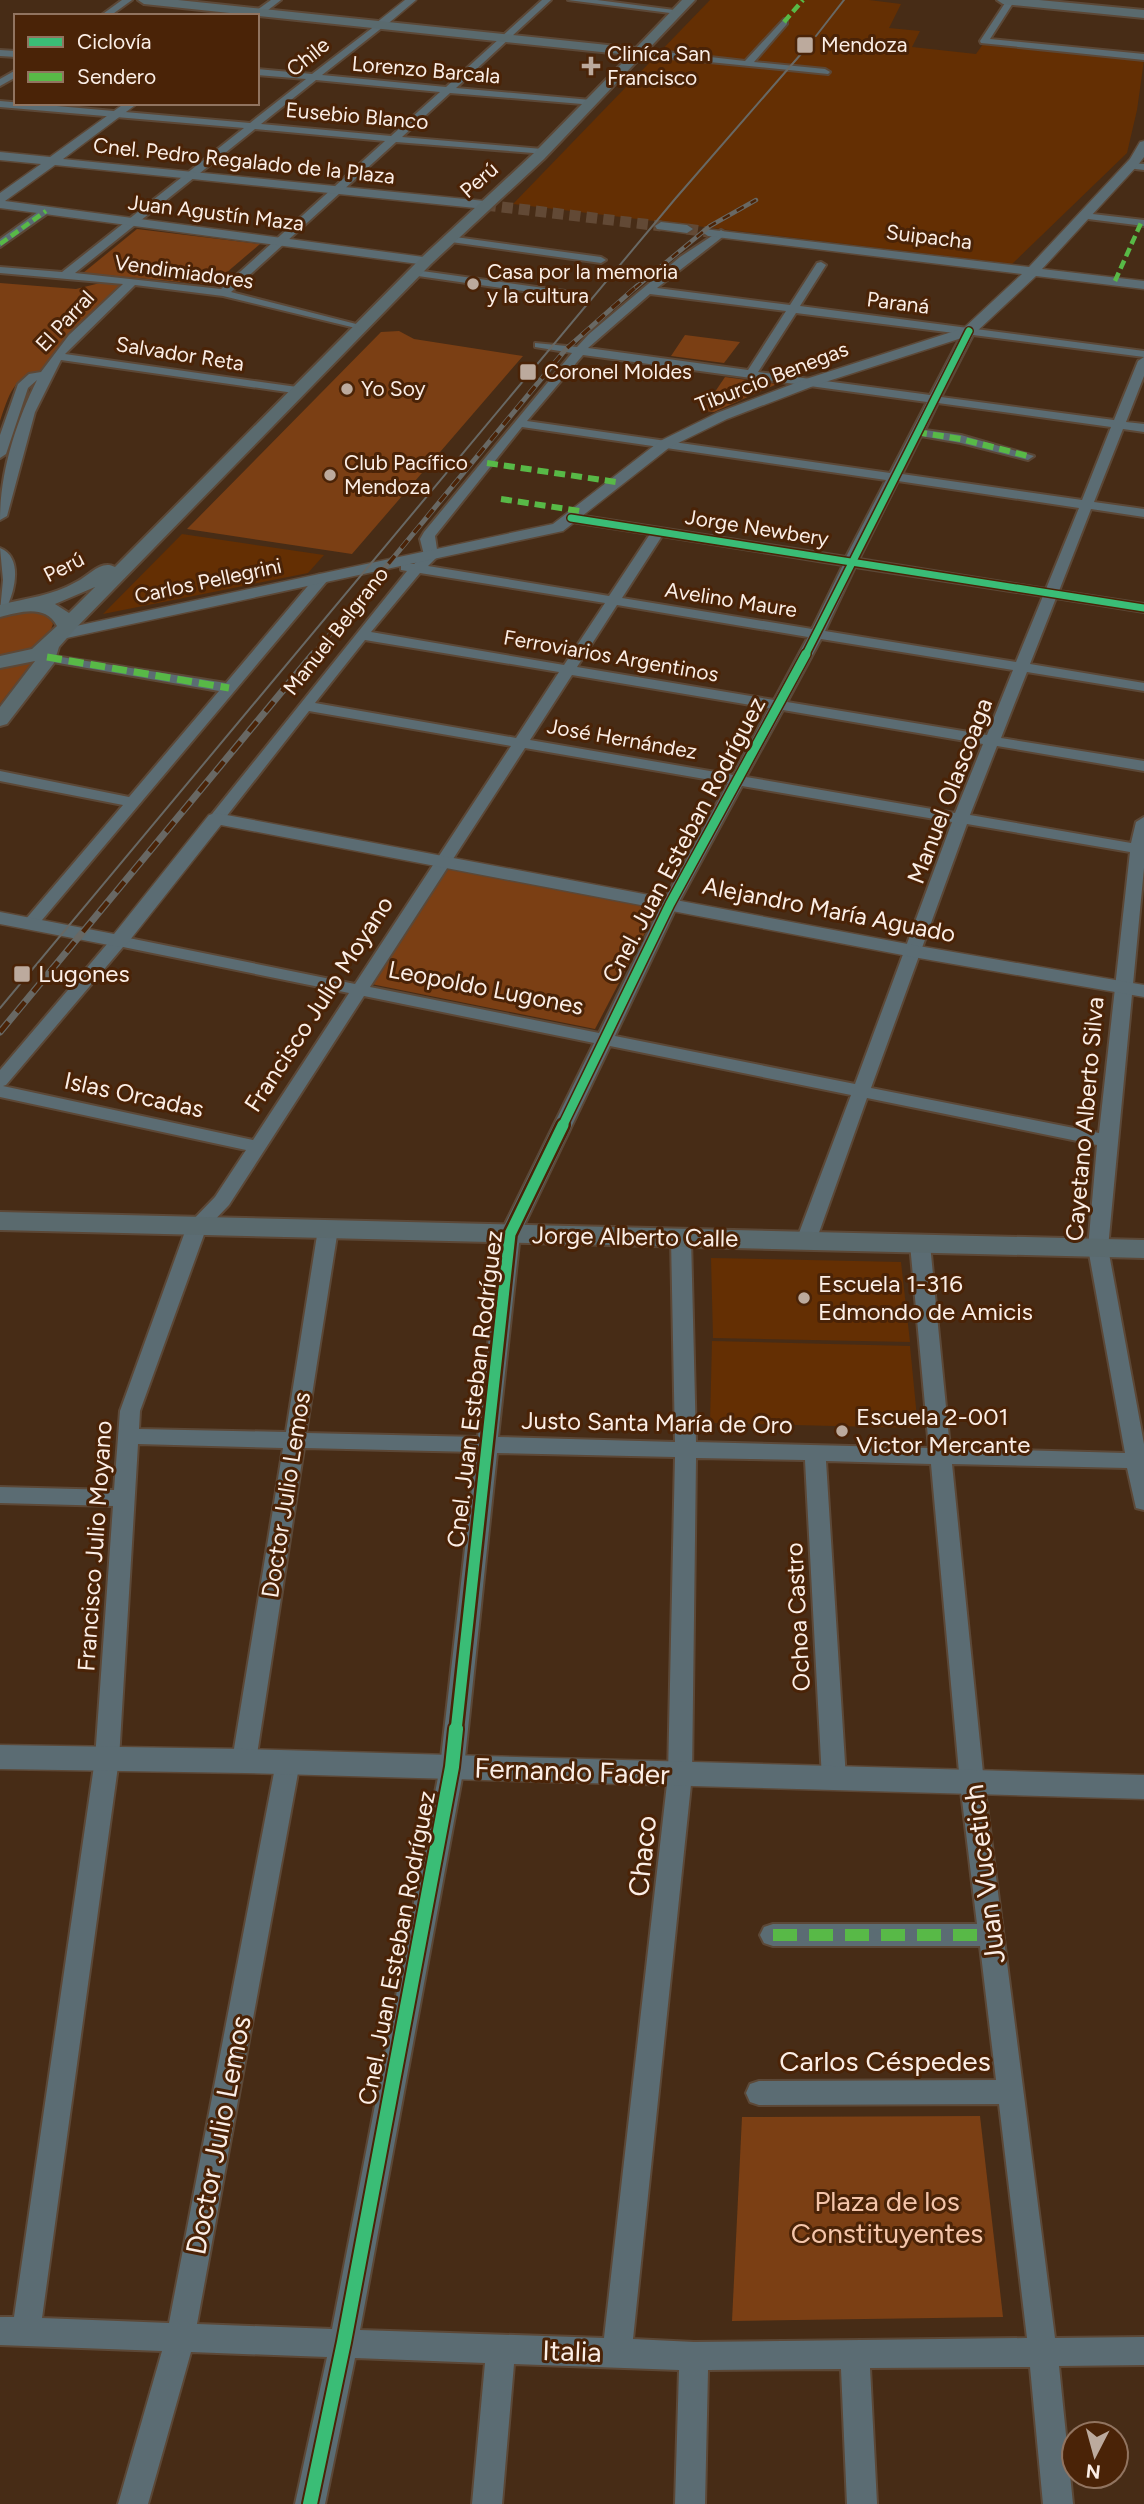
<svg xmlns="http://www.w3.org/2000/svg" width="1144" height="2504" font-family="Figtree,sans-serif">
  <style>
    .built { fill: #642f03 }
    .green { fill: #7b3f14 }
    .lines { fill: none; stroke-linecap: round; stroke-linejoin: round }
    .tertiary-tunnel { stroke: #624935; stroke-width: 11; stroke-dasharray: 11 6; stroke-linecap: butt }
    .minor-casing { stroke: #5c4837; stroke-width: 4 }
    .tertiary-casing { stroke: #5c4837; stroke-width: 3 }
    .secondary-casing { stroke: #5c4837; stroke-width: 4 }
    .minor { fill: #5b6c73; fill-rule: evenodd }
    .tertiary { fill: #5b6c73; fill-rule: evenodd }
    .secondary { fill: #5a6a6e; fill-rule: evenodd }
    .tram { stroke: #686864; stroke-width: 2 }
    .rail-far2-casing { stroke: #686864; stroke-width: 4.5 }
    .rail-far1-casing { stroke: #686864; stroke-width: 5 }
    .rail-casing { stroke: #686864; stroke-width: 7 }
    .rail-far2 { stroke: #4a2307; stroke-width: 2.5; stroke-dasharray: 8; stroke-linecap: butt }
    .rail-far1 { stroke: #4a2307; stroke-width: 3.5; stroke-dasharray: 10; stroke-linecap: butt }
    .rail { stroke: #4a2307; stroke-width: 4.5; stroke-dasharray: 13; stroke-linecap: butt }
    .quiet-far3 { stroke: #58b947; stroke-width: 4.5; stroke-dasharray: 9 4.5; stroke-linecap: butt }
    .quiet-far2 { stroke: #58b947; stroke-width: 6; stroke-dasharray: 11 6; stroke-linecap: butt }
    .quiet-far1 { stroke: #58b947; stroke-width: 7; stroke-dasharray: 15 7; stroke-linecap: butt }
    .quiet { stroke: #58b947; stroke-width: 12; stroke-dasharray: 24 12; stroke-linecap: butt }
    .cycleway-far3-casing { stroke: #4a2307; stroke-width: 10 }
    .cycleway-far2-casing { stroke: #4a2307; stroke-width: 12 }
    .cycleway-far1-casing { stroke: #4a2307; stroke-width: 16 }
    .cycleway-casing { stroke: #4a2307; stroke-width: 18 }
    .cycleway-far3 { stroke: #3abd76; stroke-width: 7 }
    .cycleway-far2 { stroke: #3abd76; stroke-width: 9 }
    .cycleway-far1 { stroke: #3abd76; stroke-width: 11 }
    .cycleway { stroke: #3abd76; stroke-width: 14 }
    .poi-dot { fill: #bcaa9d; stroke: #4a2307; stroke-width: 2.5 }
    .labels { text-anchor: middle; stroke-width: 6; stroke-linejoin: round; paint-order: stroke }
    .far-poi-label { font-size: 21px; fill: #fbeee6; stroke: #4a2307; text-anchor: start }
    .far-street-label { font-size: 21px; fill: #fbeee6; stroke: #4a2307 }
    .street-label { font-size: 24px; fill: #fbeee6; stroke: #4a2307 }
    .poi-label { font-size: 24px; fill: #fbeee6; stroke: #4a2307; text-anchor: start }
    .near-street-label { font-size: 28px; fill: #fbeee6; stroke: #4a2307 }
    .near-park-label { font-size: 28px; fill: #f4c5aa; stroke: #4a2307 }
  </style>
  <rect width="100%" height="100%" fill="#472c16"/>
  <g class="built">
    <polygon points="710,0 869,0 901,4 889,28 920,31 912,47 976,54 983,44 1144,60 1137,110 1127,153 1012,264 513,204"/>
    <polygon points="182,534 324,555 308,573 103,614"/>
    <polygon points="711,1258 901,1262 910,1342 713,1338"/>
    <polygon points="712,1341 910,1346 918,1428 710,1423"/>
  </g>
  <g class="green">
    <polygon points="137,229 260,244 212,285 83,273"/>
    <path d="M0,283L76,289L100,283L123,285L42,371C13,376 9,395 0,421Z"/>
    <polygon points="399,331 414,339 523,356 352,554 187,529 381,332"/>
    <polygon points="685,335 740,342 724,363 671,356"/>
    <polygon points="725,377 777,384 714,412 702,411"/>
    <path d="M26,611L49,616L53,624C45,649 22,652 0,659V617Z"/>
    <polygon points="32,663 0,704 0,666"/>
    <polygon points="447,866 659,906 595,1029 371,984"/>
    <polygon points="980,2116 1003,2317 732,2321 742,2117"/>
  </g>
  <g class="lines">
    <g class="tertiary-tunnel">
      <polyline points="485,205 661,226"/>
      <polyline points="687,229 708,232"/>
    </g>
    <g class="minor-casing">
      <g id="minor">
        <polygon points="122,0 132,0 110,16 100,16"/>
        <polygon points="271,0 281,0 263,14 257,14 257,10"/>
        <path d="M542,0H551L456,88L591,100L596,103L594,105L450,93L402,137L542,149L546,150V154L396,142L231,292L364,326V330L223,296L135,285L65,354L297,387L301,388V394L61,360L35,412L7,516L0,520C0,472 16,422 37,380L28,388L6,454L0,458V435L18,384L29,374L41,372L69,335L123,284L0,273V267L62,272L244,128L0,107V101L250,123L306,79L257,75V69L312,74L380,22L384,25L383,27L322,75L446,87ZM316,80L440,92L391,136L261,124ZM255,129L385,141L221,289L75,273Z"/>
        <polygon points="568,0 597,0 682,11 678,14"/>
        <polygon points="1007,0 1015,0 990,39 1144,54 1144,60 981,43 980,41"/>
        <polygon points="784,19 787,20 787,24 754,62 825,69 830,72 828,74 640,55 635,52 640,49 745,61"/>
        <polygon points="0,50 16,51 16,57 0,56"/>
        <polygon points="16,70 16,77 0,86 0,79"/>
        <polygon points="1131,163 1144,164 1144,170 1127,168 1126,166"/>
        <polygon points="42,209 51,211 0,247 0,239"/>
        <polygon points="1084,213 1144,220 1144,226 1080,218 1079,216"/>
        <path d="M721,230L726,233L725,235L657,288L790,305L817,263L821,262L826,265L800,306L1144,351V376L1126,422L1144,424V432L1123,429L1094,502L1144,509V517L1091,509L1059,591L1144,604V612L1056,598L1030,664L1144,683V691L1027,672L1001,738L1144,761V771L997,746L970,815L1131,843L1136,822L1144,817V868L1108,1248L1144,1444V1510L1136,1508L1127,1468L952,1464L984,1783L1055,2338L1144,2337V2365L1059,2366L1073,2504H1043L1030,2367L870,2368L877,2504H847L841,2369L708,2370L705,2504H675L679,2370L514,2364L502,2504H472L485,2363L355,2358L325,2504H295L327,2357L191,2352L148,2504H118L162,2351L0,2345V2317H14L95,1759L113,1506L0,1503V1487L114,1490L120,1411L187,1226L215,1197L246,1150L0,1097V1070L113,937L119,936L355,984L511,746L309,711L222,822H210L208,819L407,571L401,570V564H414L424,555L420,539L424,532L572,353L535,347V343L577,347L589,334L680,257ZM650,294L786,311L748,370L588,348ZM796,313L962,334L930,395L758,372ZM973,335L1144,357L1138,361L1114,420L941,397ZM583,355L927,402L890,473L527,421ZM938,403L1111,427L1082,500L902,474L921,436L961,443L1028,460L1034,456L961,435L925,430ZM522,427L886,480L846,557L571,514L566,515V521L650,534L609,596L428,566L438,556L435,536ZM898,481L1079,508L1046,589L859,559ZM662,536L843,565L812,629L622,598ZM855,567L1043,596L1016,662L825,631ZM420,573L605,603L564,665L371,632ZM617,605L808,637L774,700L577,667ZM821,639L1013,670L987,735L787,702ZM365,640L559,672L516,738L315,703ZM572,675L769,708L733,775L530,740ZM783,710L983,744L955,813L746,777ZM525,748L728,783L662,904L599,1033L370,987ZM742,786L952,822L855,1084L615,1036L678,904ZM967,824L1130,852L1099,1133L871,1088ZM123,947L349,993L253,1140L3,1086L6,1085ZM364,996L594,1043L500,1234L478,1437L306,1433L338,1229L335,1224H321L318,1229L286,1432L139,1429L140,1411L206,1229L229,1205ZM610,1046L851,1095L796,1241L799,1246H813L816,1241L867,1098L1097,1145L1088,1248L1125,1453L950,1448L930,1244L927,1239H913L910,1244L929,1448L696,1442L691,1238L688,1233H674L671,1238L675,1442L498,1437L520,1234ZM138,1444L283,1448L232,1761L236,1768L244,1771L252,1768L256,1761L304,1448L476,1452L440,1767L332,2329L197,2324L300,1762L296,1755L288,1752L280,1755L276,1762L169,2323L42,2318L119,1759ZM497,1453L675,1457L668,1775L604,2338L360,2330L464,1767ZM696,1458L805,1460L822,1779L826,1786L834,1789L842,1786L846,1779L826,1461L931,1464L960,1783L977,1924H773L764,1927L760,1935L764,1943L773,1946H980L996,2080L759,2081L750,2084L746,2093L750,2102L759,2105L999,2104L1027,2338L694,2342L633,2339L692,1775Z"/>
        <polygon points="448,236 601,257 606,260 601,263 444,241 444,237"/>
        <polygon points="415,270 565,291 571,294 565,297 411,275 410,273"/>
        <path d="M0,548C23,557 15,590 7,607L0,611L3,580Z"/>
        <polygon points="322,574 327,575 327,581 37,926 25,926 23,923 25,920 123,805 0,781 0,771 129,797 219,691 47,661 40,657 42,654 226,683 317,575"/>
      </g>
    </g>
    <g class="tertiary-casing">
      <g id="tertiary">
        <polygon points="405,0 416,0 384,27 376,27 376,23"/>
        <polygon points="125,103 138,103 63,159 485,201 491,205 485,209 55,165 5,201 431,258 432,261 426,265 0,208 0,193 41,164 0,160 0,152 50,157"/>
        <polygon points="1144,141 1144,157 1138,165 1042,269 1144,281 1144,289 1036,276 974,334 816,385 727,419 670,447 563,531 62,639 54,634 62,629 553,524 660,441 717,413 806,379 964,328 1022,274 708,236 702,232 704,229 1029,267 1130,159 1140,142"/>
        <polygon points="661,222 687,225 693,229 687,233 657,229 655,226"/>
        <polygon points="216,813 913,945 1144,985 1144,997 913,957 221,825 126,945 119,947 0,924 0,912 114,934 209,815"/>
        <polygon points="0,1745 244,1749 1144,1775 1144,1799 244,1773 0,1769"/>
      </g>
    </g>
    <g class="secondary-casing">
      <g id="secondary">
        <path d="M138,0H178L636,48L682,0H695L544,159L431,264L74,630L59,647L54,663L7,724L0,726V707L35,661L0,668V656L32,649L57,626C45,604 20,612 0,617V605C26,598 52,596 76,582C89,576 101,559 115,567L421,258L534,153L630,55L144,4ZM95,587L69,613L55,604Z"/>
        <polygon points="997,0 1039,0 1144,10 1144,18 1003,4"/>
        <polygon points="0,1212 1144,1240 1144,1258 0,1230"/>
      </g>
    </g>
    <use href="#minor" class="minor"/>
    <use href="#tertiary" class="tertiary"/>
    <use href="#secondary" class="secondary"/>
    <g class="tram">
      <polyline points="816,36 844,0"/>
      <polyline points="0,1008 675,199 801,54"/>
    </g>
    <g class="rail-far2-casing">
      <polyline id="rail-far2" points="635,288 710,226 756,200"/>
    </g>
    <g class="rail-far1-casing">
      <polyline id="rail-far1" points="312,656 566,349 637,286"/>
    </g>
    <g class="rail-casing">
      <polyline id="rail" points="0,1032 313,654"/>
    </g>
    <use href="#rail-far2" class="rail-far2"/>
    <use href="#rail-far1" class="rail-far1"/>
    <use href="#rail" class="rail"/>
    <g class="quiet-far3">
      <polyline points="784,22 803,0"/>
      <polyline points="0,244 46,211"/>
      <polyline points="1115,281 1141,223"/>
    </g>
    <g class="quiet-far2">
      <polyline points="916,432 961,439 1028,456"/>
      <polyline points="487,463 616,482"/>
      <polyline points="501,499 580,511"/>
    </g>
    <polyline class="quiet-far1" points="47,657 229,688"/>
    <polyline class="quiet" points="773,1935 991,1935"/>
    <g class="cycleway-far3-casing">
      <g id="cycleway-far3">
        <polyline points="571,518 1144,608"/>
        <polyline points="805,656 969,331"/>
      </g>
    </g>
    <g class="cycleway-far2-casing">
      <polyline id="cycleway-far2" points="562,1127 670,904 806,654"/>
    </g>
    <g class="cycleway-far1-casing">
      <polyline id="cycleway-far1" points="456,1731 510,1234 563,1125"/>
    </g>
    <g class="cycleway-casing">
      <polyline id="cycleway" points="310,2504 344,2342 452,1767 456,1729"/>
    </g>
    <use href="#cycleway-far3" class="cycleway-far3"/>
    <use href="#cycleway-far2" class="cycleway-far2"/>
    <use href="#cycleway-far1" class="cycleway-far1"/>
    <use href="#cycleway" class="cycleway"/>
  </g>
  <g class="poi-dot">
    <rect x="796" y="36" width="18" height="18" rx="3.5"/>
    <path d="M587.5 55.5h7v7h7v7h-7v7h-7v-7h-7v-7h7z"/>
    <circle cx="473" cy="284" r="7"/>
    <rect x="519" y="363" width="18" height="18" rx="3.5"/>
    <circle cx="347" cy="389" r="7"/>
    <circle cx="330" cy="475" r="7"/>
    <rect x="13" y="965" width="18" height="18" rx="3.5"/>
    <circle cx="804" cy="1298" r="7"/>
    <circle cx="842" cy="1431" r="7"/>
  </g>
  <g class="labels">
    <g class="far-poi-label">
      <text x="821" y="52">Mendoza</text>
      <text x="607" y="61">Cliníca San<tspan x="607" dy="24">Francisco</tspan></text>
      <text x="487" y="279">Casa por la memoria<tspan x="487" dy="24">y la cultura</tspan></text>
      <text x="544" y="379">Coronel Moldes</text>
      <text x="361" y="396">Yo Soy</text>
      <text x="344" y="470">Club Pacífico<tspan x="344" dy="24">Mendoza</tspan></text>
    </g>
    <g class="far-street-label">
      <text transform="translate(308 57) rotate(-39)" y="7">Chile</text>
      <text transform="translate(426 70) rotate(5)" y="7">Lorenzo Barcala</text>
      <text transform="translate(357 116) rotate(5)" y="7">Eusebio Blanco</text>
      <text transform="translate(244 161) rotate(6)" y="7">Cnel. Pedro Regalado de la Plaza</text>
      <text transform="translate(479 180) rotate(-41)" y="7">Perú</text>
      <text transform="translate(216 213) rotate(7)" y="7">Juan Agustín Maza</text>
      <text transform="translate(929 237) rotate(7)" y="7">Suipacha</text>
      <text transform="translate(184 272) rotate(8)" y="7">Vendimiadores</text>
      <text transform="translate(898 303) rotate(7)" y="7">Paraná</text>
      <text transform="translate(65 321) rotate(-47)" y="7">El Parral</text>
      <text transform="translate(180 354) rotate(9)" y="7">Salvador Reta</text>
      <text transform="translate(772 377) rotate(-21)" y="7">Tiburcio Benegas</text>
      <text transform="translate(757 528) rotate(9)" y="7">Jorge Newbery</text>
      <text transform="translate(64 567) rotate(-27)" y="7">Perú</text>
      <text transform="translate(208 581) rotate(-12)" y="7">Carlos Pellegrini</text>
      <text transform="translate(731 600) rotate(9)" y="7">Avelino Maure</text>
      <text transform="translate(336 631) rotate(-52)" y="7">Manuel Belgrano</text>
      <text transform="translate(611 656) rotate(10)" y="7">Ferroviarios Argentinos</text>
      <text transform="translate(622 739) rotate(10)" y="7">José Hernández</text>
    </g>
    <g class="street-label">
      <text transform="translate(950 791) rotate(-69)" y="8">Manuel Olascoaga</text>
      <text transform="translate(684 840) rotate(-62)" y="8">Cnel. Juan Esteban Rodríguez</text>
      <text transform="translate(829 910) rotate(11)" y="8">Alejandro María Aguado</text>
      <text transform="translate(486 988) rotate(11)" y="8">Leopoldo Lugones</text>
      <text transform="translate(319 1004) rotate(-57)" y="8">Francisco Julio Moyano</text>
      <text transform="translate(134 1095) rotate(12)" y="8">Islas Orcadas</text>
      <text transform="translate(1085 1119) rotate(-85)" y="8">Cayetano Alberto Silva</text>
      <text transform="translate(635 1237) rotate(1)" y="8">Jorge Alberto Calle</text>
      <text transform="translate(475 1389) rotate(-83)" y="8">Cnel. Juan Esteban Rodríguez</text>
      <text transform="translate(657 1423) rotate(1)" y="8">Justo Santa María de Oro</text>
      <text transform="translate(286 1495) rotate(-81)" y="8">Doctor Julio Lemos</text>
      <text transform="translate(95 1546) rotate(-86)" y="8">Francisco Julio Moyano</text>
      <text transform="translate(798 1617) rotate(-93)" y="8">Ochoa Castro</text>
      <text transform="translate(397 1948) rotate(-79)" y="8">Cnel. Juan Esteban Rodríguez</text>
    </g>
    <g class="poi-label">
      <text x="38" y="982">Lugones</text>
      <text x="818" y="1292">Escuela 1-316<tspan x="818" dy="28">Edmondo de Amicis</tspan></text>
      <text x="856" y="1425">Escuela 2-001<tspan x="856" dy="28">Victor Mercante</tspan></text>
    </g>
    <g class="near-street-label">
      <text transform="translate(572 1771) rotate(2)" y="10">Fernando Fader</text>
      <text transform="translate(642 1856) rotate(-84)" y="10">Chaco</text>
      <text transform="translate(984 1874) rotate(-97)" y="10">Juan Vucetich</text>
      <text x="885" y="2071">Carlos Céspedes</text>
      <text transform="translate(218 2135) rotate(-79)" y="10">Doctor Julio Lemos</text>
      <text transform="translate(572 2351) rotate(2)" y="10">Italia</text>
    </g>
    <g class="near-park-label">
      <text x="887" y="2211">Plaza de los<tspan x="887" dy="32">Constituyentes</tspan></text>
    </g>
  </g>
  <rect x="14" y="14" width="245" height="91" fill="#4a2307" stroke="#917460" stroke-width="2"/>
  <rect x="28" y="37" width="35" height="10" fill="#3abd76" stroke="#917460" stroke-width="2"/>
  <text x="77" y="49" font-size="21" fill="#fbeee6">Ciclovía</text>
  <rect x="28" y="72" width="35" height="10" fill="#58b947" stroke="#917460" stroke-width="2"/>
  <text x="77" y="84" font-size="21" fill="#fbeee6">Sendero</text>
  <g transform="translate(1095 2455) rotate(186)"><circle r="33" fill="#4a2307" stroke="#917460" stroke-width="2"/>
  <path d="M0-5L12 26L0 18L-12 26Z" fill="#bcaa9d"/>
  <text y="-10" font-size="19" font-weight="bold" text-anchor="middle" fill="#fbeee6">N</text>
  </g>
</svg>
